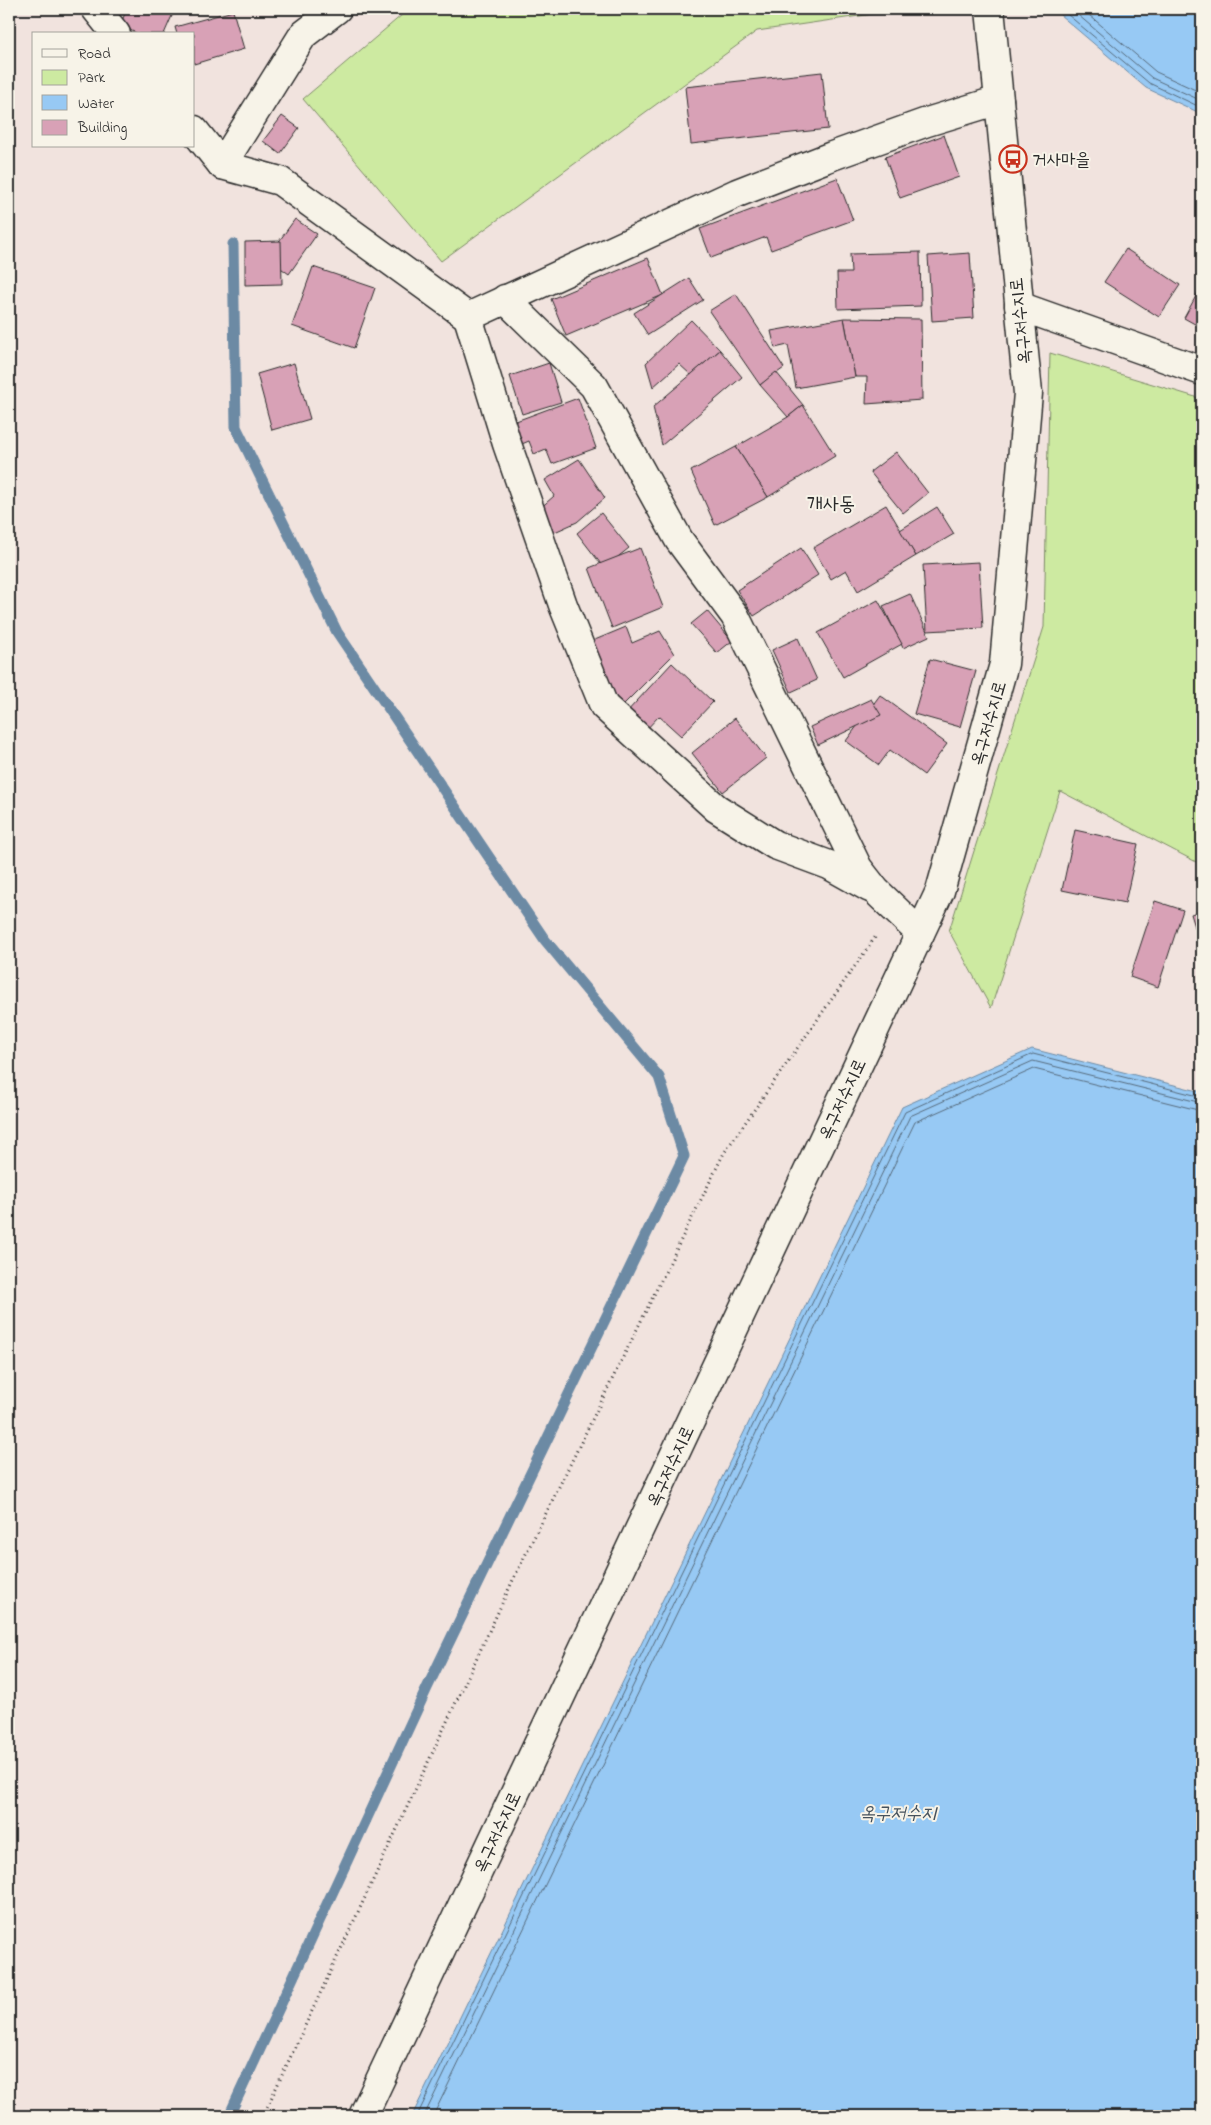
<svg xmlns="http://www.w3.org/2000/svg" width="1211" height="2125" font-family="'Indie Flower','Poor Story',sans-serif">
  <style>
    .green { fill: #cdeaa1; stroke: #7c8a66 }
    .water { fill: #97c9f4; stroke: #6c8aa4 }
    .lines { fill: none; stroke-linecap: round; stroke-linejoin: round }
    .shore { stroke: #566a7b; stroke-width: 1 }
    .stream { stroke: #6c8aa4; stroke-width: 11 }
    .building { fill: #d8a1b6; stroke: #2b2b2b }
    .minor-casing { stroke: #2b2b2b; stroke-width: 31 }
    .path { stroke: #2b2b2b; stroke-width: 3; stroke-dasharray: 1 4; stroke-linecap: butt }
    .minor { stroke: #f7f3e8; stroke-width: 28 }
    .labels { text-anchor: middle; stroke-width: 4; stroke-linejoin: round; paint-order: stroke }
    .poi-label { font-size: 18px; fill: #2b2b2b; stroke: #f7f3e8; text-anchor: start }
    .street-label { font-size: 18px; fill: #2b2b2b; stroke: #f7f3e8 }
    .water-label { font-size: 19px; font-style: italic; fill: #46525d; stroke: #f7f3e8 }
    .quarter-label { font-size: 20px; fill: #2b2b2b; stroke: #f7f3e8 }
  </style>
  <rect width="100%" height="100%" fill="#f1e3de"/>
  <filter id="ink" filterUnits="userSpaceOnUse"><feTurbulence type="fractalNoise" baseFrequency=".02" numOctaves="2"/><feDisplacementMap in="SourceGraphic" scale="10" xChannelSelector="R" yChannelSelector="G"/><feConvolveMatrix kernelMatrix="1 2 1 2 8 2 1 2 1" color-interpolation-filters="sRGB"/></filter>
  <g filter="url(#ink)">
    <g class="green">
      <polygon points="409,9 907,9 757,31 441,261 303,99"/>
      <polygon points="1050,353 1202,399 1202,865 1060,791 991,1008 949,931 1044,627"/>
    </g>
    <g class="water">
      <polygon points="1053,9 1202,9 1202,114 1146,88"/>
      <polygon points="1032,1049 1202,1092 1202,2116 412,2116 902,1107"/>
    </g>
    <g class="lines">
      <g class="shore">
        <polyline points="1061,9 1149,83 1202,108"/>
        <polyline points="1071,9 1152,78 1202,101"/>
        <polyline points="1082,9 1156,72 1202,93"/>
        <polyline points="417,2116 905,1112 1033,1054 1202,1097"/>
        <polyline points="424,2116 910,1116 1033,1061 1202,1103"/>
        <polyline points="433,2116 915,1122 1034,1069 1202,1111"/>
      </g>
      <polyline class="stream" points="229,2116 427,1688 684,1156 659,1077 545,940 337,632 236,427 233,244"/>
    </g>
    <g class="building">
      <polygon points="127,9 175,9 164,34 138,34 120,25"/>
      <polygon points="233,11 244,49 194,64 194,34 177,34 175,27"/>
      <polygon points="822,72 828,129 691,144 685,87"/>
      <polygon points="282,116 299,128 280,154 263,141"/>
      <polygon points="944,135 959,177 900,198 885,157"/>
      <polygon points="837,178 853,220 771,250 766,237 711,258 700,229"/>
      <polygon points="295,219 317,234 289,274 267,258"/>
      <polygon points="281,241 282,284 245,285 245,242"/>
      <polygon points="1126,249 1180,285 1159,317 1104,282"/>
      <polygon points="920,252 921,306 838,309 837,273 851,273 850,254"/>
      <polygon points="970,253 974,318 932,321 928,256"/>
      <polygon points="648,258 663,295 566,336 551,299"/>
      <polygon points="313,267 375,288 354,348 292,326"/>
      <polygon points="689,278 703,300 648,335 634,313"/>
      <polygon points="1202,285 1202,328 1184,318"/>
      <polygon points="736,294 784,368 760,385 709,311"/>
      <polygon points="844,318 921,319 922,400 866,404 867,377 855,377"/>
      <polygon points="844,318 855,377 796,388 788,345 775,348 771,331"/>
      <polygon points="691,320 720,350 691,375 679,364 653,387 646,363"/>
      <polygon points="720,350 742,377 662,445 653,407"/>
      <polygon points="294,363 310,419 272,430 257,374"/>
      <polygon points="549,363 561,402 522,414 510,376"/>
      <polygon points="776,372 803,405 788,417 760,385"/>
      <polygon points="578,398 596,448 552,464 546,449 534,454 529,441 517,446 508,424"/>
      <polygon points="803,405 835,456 768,497 736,447 788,417"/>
      <polygon points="736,447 768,497 715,525 691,471"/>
      <polygon points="896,452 928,493 903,513 870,472"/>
      <polygon points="579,459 605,498 577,522 548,535 538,510 554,496 545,480"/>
      <polygon points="886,505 916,556 858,591 846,570 831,579 813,548"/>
      <polygon points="937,507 954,534 916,556 900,530"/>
      <polygon points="601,513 629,548 604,568 577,533"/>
      <polygon points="640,548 663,607 612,628 589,568"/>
      <polygon points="801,548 818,575 754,616 737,590"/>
      <polygon points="979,562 983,628 927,631 923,565"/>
      <polygon points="910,594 929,636 903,648 883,606"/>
      <polygon points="878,600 902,644 843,677 818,633"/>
      <polygon points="707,611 732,641 717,653 691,624"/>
      <polygon points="626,627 632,643 660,631 674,654 623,705 603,682 590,642"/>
      <polygon points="798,638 817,680 791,692 772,650"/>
      <polygon points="930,659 976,671 960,727 914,714"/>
      <polygon points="672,663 713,702 681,736 659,716 644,732 625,714"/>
      <polygon points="880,695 947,744 924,775 890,750 879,765 846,741"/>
      <polygon points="871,699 881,715 818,745 810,727"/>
      <polygon points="735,718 766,758 723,792 692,753"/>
      <polygon points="1075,830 1138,844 1125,903 1062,890"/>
      <polygon points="1155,901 1183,910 1158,987 1130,977"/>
      <polygon points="1202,910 1202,942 1200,943 1191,914"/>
    </g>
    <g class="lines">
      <g class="minor-casing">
        <g id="minor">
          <polyline points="96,9 116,34"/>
          <polyline points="194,130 222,165 280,181 468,317 737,193 832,156 927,122 999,100"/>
          <polyline points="222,165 303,35 337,9"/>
          <polyline points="505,299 594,386 679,540 735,616 858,868 876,891 920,933"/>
          <polyline points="1019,306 1202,371"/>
          <polyline points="468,317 507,444 563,605 604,706 716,808 775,845 829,865 870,888"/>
          <polyline points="363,2116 940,891 1004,664 1028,393 990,9"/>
        </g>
      </g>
      <polyline class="path" points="263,2116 513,1580 724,1153 876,936"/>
      <use href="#minor" class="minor"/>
    </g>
  </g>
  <defs>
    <g id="bus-ring" transform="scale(1.4375)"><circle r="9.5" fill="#f7f3e8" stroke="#c8321e" stroke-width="1.5"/><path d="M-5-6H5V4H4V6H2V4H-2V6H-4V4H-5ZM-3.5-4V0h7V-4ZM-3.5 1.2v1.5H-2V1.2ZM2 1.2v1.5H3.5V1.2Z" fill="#c8321e"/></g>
  </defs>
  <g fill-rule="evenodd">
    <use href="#bus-ring" x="1013" y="159"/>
  </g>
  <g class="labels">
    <g class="poi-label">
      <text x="1032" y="165">거사마을</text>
    </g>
    <g class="street-label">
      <text transform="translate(1020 321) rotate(-96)" y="6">옥구저수지로</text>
      <text transform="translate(988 723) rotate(-74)" y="6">옥구저수지로</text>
      <text transform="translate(842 1099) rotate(-65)" y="6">옥구저수지로</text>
      <text transform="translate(670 1466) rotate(-65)" y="6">옥구저수지로</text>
      <text transform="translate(497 1832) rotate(-65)" y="6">옥구저수지로</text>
    </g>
    <g class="water-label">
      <text x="898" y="1819">옥구저수지</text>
    </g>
    <g class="quarter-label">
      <text x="831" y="510">개사동</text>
    </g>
  </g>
  <rect width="1211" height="2125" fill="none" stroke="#f7f3e8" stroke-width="30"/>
  <rect x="15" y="15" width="1181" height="2095" fill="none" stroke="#2b2b2b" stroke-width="2" filter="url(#ink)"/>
  <rect x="32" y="32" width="162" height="115" fill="#f7f3e8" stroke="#a5a39c"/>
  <rect x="42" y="49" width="25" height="8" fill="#f7f3e8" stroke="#a5a39c"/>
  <text x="78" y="58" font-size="15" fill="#2b2b2b">Road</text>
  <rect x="42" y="70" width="25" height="15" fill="#cdeaa1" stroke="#a5a39c"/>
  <text x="78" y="82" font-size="15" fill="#2b2b2b">Park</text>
  <rect x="42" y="95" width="25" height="15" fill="#97c9f4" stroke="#a5a39c"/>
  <text x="78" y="108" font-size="15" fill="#2b2b2b">Water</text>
  <rect x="42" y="120" width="25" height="15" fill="#d8a1b6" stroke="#a5a39c"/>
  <text x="78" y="132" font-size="15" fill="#2b2b2b">Building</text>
</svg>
